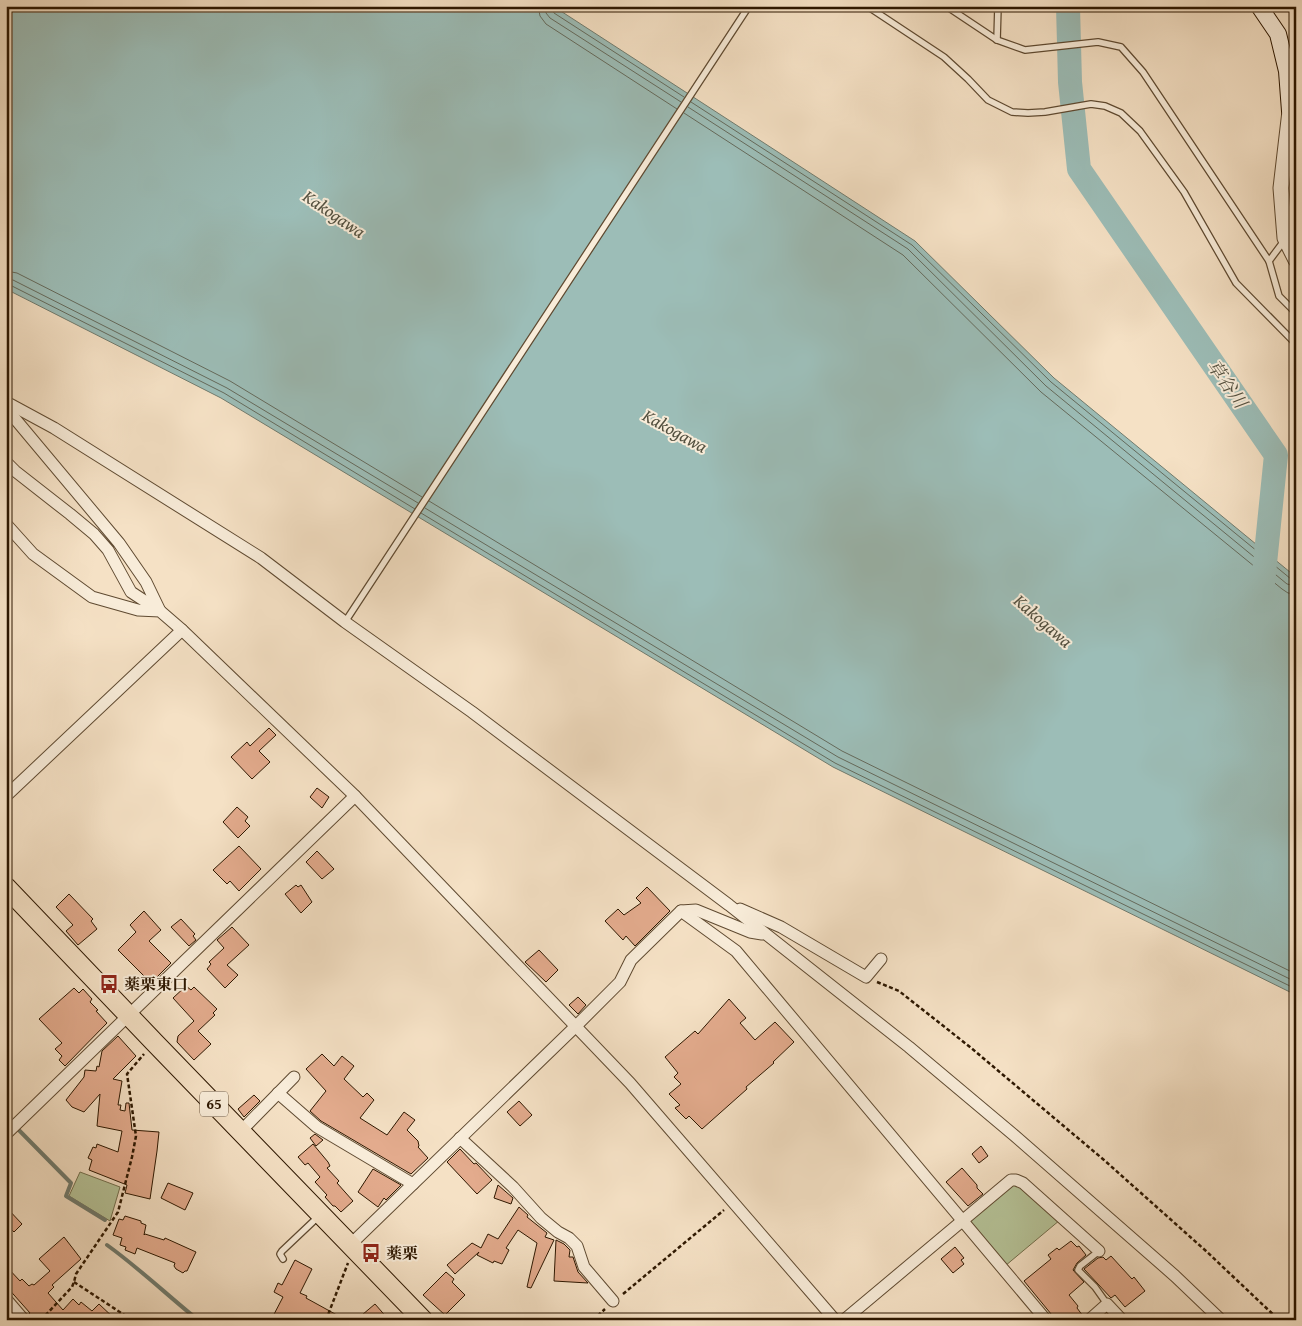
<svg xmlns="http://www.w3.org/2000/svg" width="1302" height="1326" font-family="'Gentium Book Plus','Noto Serif JP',serif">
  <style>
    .green { fill: #b6c499; stroke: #726e4c }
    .water { fill: #9cbdb7; stroke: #707b6e }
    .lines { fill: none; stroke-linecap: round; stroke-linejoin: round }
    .shore { stroke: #646a5c; stroke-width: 1 }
    .stream { stroke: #707b6e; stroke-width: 4 }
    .river { stroke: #9cbdb7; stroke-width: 24 }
    .building { fill: #e3ab8d; stroke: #2d1700 }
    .service-casing { stroke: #5f4a31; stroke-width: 8 }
    .minor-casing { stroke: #5f4a31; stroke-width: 13 }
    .tertiary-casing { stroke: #5f4a31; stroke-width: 17 }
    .secondary-casing { stroke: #2d1700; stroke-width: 18 }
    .primary-casing { stroke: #2d1700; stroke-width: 21 }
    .path { stroke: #2d1700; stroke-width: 2.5; stroke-dasharray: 4 2.5; stroke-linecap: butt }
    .service { stroke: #f8ecd9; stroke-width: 5.5 }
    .minor { stroke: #f8ecd9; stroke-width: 11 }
    .tertiary { stroke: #f8ecd9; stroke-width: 15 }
    .secondary { stroke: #f8ecd9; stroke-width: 16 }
    .primary { stroke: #f5e1c5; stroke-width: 19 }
    .rail { stroke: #2d1700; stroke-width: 4; stroke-dasharray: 9 9; stroke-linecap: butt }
    .labels { text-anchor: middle; stroke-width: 4; stroke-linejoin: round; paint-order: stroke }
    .shield { fill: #f8ecd9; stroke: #6a5741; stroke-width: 1 }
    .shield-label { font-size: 15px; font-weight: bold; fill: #2d1700 }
    .poi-label { font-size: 16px; font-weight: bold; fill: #2d1700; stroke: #f8ecd9; text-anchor: start }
    .water-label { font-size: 18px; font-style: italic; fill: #545140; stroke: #f8ecd9 }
  </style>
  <rect width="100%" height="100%" fill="#f5e1c5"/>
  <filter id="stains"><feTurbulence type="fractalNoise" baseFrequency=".004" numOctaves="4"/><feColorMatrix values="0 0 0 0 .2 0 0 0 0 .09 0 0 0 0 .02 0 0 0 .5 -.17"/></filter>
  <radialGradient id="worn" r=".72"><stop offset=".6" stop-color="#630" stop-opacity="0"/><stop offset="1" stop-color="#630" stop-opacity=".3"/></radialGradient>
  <g class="green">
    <polygon points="80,1172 120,1187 110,1221 69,1196"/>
    <polygon points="1013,1184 1018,1185 1060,1220 1005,1266 969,1221"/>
  </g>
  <polygon class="water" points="6,6 553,6 915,241 1054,378 1296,577 1296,995 833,767 221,398 6,289"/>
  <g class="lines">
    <g class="shore">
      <polyline points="538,6 540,16 546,24 677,109"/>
      <polyline points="545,6 546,13 550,18 681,102"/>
      <polyline points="551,6 554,13 684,97"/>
      <polyline points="691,102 912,245 1051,382 1291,579 1296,580"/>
      <polyline points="688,107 908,249 1046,386 1287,584 1296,586"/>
      <polyline points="684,113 903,255 1041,392 1282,589 1288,593 1296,594"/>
      <polyline points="6,271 17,273 230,381 422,497"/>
      <polyline points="6,278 13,280 227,388 418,503"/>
      <polyline points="6,285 10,285 224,393 415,509"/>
      <polyline points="429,501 842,751 1296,974"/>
      <polyline points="425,508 838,757 1296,982"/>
      <polyline points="421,513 835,763 1296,989"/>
    </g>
    <g class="stream">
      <polyline points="6,1117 71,1183 66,1196 105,1220"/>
      <path d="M107,1245C139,1268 167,1295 198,1320"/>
    </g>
    <polyline class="river" points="1068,6 1070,82 1079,169 1276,455 1263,583"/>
  </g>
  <g class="building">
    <polygon points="269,728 276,735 259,751 270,762 252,779 231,757 247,742 250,746"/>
    <polygon points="317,788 329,797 322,808 310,797"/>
    <polygon points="237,807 248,817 245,821 250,826 238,838 223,822"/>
    <polygon points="239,846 261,869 239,891 230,881 227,884 213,870"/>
    <polygon points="317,851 334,869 322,879 306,862"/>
    <polygon points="296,885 298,887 301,885 312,902 301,913 285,894"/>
    <polygon points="647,887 670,911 635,946 626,936 623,940 605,921 618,909 624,915 641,903 636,898"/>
    <polygon points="69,894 93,919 91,921 97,929 78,945 66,931 73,925 56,907"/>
    <polygon points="144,911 161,930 149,941 171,963 151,983 118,950 136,932 130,925"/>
    <polygon points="181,919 195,934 193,936 196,940 189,946 171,927"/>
    <polygon points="232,927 249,945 227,965 238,975 225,988 207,969 211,964 209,962 224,948 217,940"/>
    <polygon points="539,950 558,970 546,982 525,962"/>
    <polygon points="186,986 191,990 194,987 217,1009 213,1013 215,1015 198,1031 211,1044 194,1060 177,1042 178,1036 194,1021 173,998"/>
    <polygon points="74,988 79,993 83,989 92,999 90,1002 98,1010 96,1011 107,1023 65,1066 59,1060 62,1056 55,1049 62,1043 39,1019"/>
    <polygon points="578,997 586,1005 578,1014 569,1005"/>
    <polygon points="729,999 746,1018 740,1023 755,1040 775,1022 794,1042 773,1062 774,1063 746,1087 747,1089 702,1129 689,1116 686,1119 675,1108 680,1105 669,1094 681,1084 674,1077 678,1073 665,1057 695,1031 698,1034"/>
    <polygon points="118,1036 136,1056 113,1079 122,1081 118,1105 121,1105 120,1110 125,1111 126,1103 129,1103 132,1130 159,1132 157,1151 150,1199 125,1193 127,1185 89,1170 92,1160 88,1158 93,1147 96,1148 97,1144 118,1152 122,1131 97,1126 100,1094 84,1112 72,1107 66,1100 84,1077 85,1070 96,1071 97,1066 99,1067 102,1051"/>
    <polygon points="322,1054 334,1066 342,1056 354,1066 344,1079 363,1097 367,1093 374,1100 360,1118 387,1135 404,1112 415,1120 407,1130 418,1141 419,1146 418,1147 428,1158 411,1174 321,1121 310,1111 326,1091 306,1069"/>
    <polygon points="254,1095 260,1101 244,1117 238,1109"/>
    <polygon points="519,1101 532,1115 520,1126 507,1112"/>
    <polygon points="315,1134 323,1140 316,1146 310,1138"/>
    <polygon points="313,1144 328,1162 330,1166 327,1168 339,1181 337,1183 353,1201 341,1212 335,1206 333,1206 325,1197 327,1195 315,1182 320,1177 308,1163 305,1165 298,1157"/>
    <polygon points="981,1146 988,1156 979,1163 972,1154"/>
    <polygon points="460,1149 474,1164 476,1163 492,1180 477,1194 447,1162"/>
    <polygon points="962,1168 977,1185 977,1188 983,1194 968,1206 946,1182"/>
    <polygon points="373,1169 401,1185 386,1200 384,1198 378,1207 358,1192"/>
    <polygon points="168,1183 193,1193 185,1210 161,1198"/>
    <polygon points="498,1185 513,1198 511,1204 494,1198"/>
    <polygon points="6,1207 22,1224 14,1232 6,1224"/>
    <polygon points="519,1207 528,1215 527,1217 547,1233 545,1237 554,1240 531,1288 527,1287 537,1243 518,1230 506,1248 509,1250 502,1264 494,1261 493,1263 477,1255 479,1252 455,1274 447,1265 472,1243 481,1248 488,1234 498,1239"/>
    <polygon points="125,1216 141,1221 141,1223 146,1225 144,1235 145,1234 164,1240 165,1238 196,1252 187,1271 185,1271 183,1273 176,1269 174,1266 175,1263 137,1248 135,1254 125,1250 126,1247 120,1245 122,1238 113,1235 119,1219 123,1220"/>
    <polygon points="64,1237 81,1259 52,1285 54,1287 48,1293 63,1310 73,1299 79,1305 81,1302 92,1311 99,1304 116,1320 31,1320 29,1314 30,1313 6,1286 6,1266 20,1281 22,1279 29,1286 32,1284 34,1285 50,1271 39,1259"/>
    <polygon points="556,1240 564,1244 570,1250 569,1257 573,1257 578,1272 588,1283 554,1281"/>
    <polygon points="1071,1241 1077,1247 1079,1246 1086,1255 1077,1263 1073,1270 1084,1282 1069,1295 1078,1306 1077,1308 1083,1316 1082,1320 1056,1320 1024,1281 1051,1259 1048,1255 1057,1248 1059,1250"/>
    <polygon points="955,1247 964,1258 961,1260 964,1264 953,1273 941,1259"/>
    <polygon points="1111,1256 1132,1279 1134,1277 1145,1291 1125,1307 1115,1295 1111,1298 1084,1269 1098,1258 1103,1257 1106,1260"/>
    <polygon points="295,1260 312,1269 300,1293 307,1296 306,1298 346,1320 310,1320 302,1315 300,1320 271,1320 283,1297 274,1292 278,1283 282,1285"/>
    <polygon points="446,1272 454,1279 452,1282 465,1295 445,1315 423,1295"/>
    <polygon points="375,1304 389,1320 356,1320"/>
  </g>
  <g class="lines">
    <g class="service-casing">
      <g id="service">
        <polyline points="867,6 944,57 968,79 988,100 1012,112 1028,113 1045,112 1091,104 1105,106 1121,113 1140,131 1184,192 1236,283 1296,344"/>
        <polyline points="946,6 997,40 1025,50 1098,42 1121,47 1143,72 1269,261"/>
        <polyline points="997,40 998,6"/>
        <polyline points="1284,241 1269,261 1279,296 1296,313"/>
        <polyline points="345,622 749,6"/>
        <polyline points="1099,1251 1080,1266 1078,1270 1095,1287 1107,1304"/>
        <polyline points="283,1259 280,1254 282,1251 319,1216"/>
      </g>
    </g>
    <g class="minor-casing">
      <g id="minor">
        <polyline points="6,402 54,428 261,558 345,622 472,712 729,905 909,1047 1015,1136 1175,1276 1221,1320"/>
        <polyline points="6,408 119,543 146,582 160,611 131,592 108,550 94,534 70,514 15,471 6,462"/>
        <polyline points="6,524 33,554 92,597 138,610 160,611 182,630 355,796 630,1083 835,1320"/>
        <polyline points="6,796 182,630"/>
        <polyline points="740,909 781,927 866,977 881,959"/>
        <polyline points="681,911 736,951 1046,1320"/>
        <polyline points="278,1093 317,1127 413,1184"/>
        <polyline points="240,1132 294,1077"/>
        <polyline points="6,1134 355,796"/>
        <polyline points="460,1138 513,1187 541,1218 558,1232 569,1238 577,1246 584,1267 613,1301"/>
        <polyline points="350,1245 575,1027 620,982 631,960 681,911 696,910 750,932 762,934"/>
        <polyline points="6,1299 24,1320"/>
        <polyline points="844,1320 1011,1180 1016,1180 1023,1183 1099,1251"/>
        <polyline points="1089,1320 1107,1304 1122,1320"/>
      </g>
    </g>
    <g class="tertiary-casing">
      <polyline id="tertiary" points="1290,111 1281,188 1285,238 1296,260"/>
    </g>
    <g class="secondary-casing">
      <polyline id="secondary" points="1259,6 1278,34 1287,71 1290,111 1296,112"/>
    </g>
    <g class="primary-casing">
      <polyline id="primary" points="6,887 155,1043 423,1320"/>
    </g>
    <g class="path">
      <polyline points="877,982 899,991 970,1047 1104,1160 1206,1251 1279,1320"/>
      <polyline points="74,1282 132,1320"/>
      <polyline points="623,1294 724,1210"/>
      <polyline points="41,1320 72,1287 74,1282 76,1274 118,1212 132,1157 136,1136 127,1074 144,1054"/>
      <polyline points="326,1320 348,1263"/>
      <polyline points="593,1320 605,1309"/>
    </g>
    <use href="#service" class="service"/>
    <use href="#minor" class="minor"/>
    <use href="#tertiary" class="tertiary"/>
    <use href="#secondary" class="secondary"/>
    <use href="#primary" class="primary"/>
    <polyline class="rail" points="1293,6 1296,12"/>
  </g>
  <defs>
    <g id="bus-bare" transform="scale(1.5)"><path d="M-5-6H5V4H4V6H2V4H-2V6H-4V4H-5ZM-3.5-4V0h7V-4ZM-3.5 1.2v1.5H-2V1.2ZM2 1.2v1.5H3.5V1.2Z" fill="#8f2418" stroke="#f8ecd9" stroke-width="2.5" paint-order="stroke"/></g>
  </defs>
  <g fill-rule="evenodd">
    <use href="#bus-bare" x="109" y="984"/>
    <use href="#bus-bare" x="371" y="1253"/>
  </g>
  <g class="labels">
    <rect class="shield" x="200" y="1091.5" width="28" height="25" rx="4"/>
    <g class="shield-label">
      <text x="214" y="1109">65</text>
    </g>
    <g class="poi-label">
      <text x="124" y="990">薬栗東口</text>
      <text x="386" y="1259">薬栗</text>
    </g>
    <g class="water-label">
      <text transform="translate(334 214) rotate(34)" y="6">Kakogawa</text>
      <text transform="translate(1227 384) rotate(55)" y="6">草谷川</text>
      <text transform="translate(675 431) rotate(29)" y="6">Kakogawa</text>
      <text transform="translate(1043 621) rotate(41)" y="6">Kakogawa</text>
    </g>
  </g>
  <rect width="1302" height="1326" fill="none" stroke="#f5e1c5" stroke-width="25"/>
  <rect x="8" y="8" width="1287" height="1311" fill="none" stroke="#2d1700" stroke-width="2.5"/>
  <rect x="12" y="12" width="1277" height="1301" fill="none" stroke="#2d1700"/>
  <rect width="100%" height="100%" filter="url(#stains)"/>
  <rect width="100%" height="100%" fill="url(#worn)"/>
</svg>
